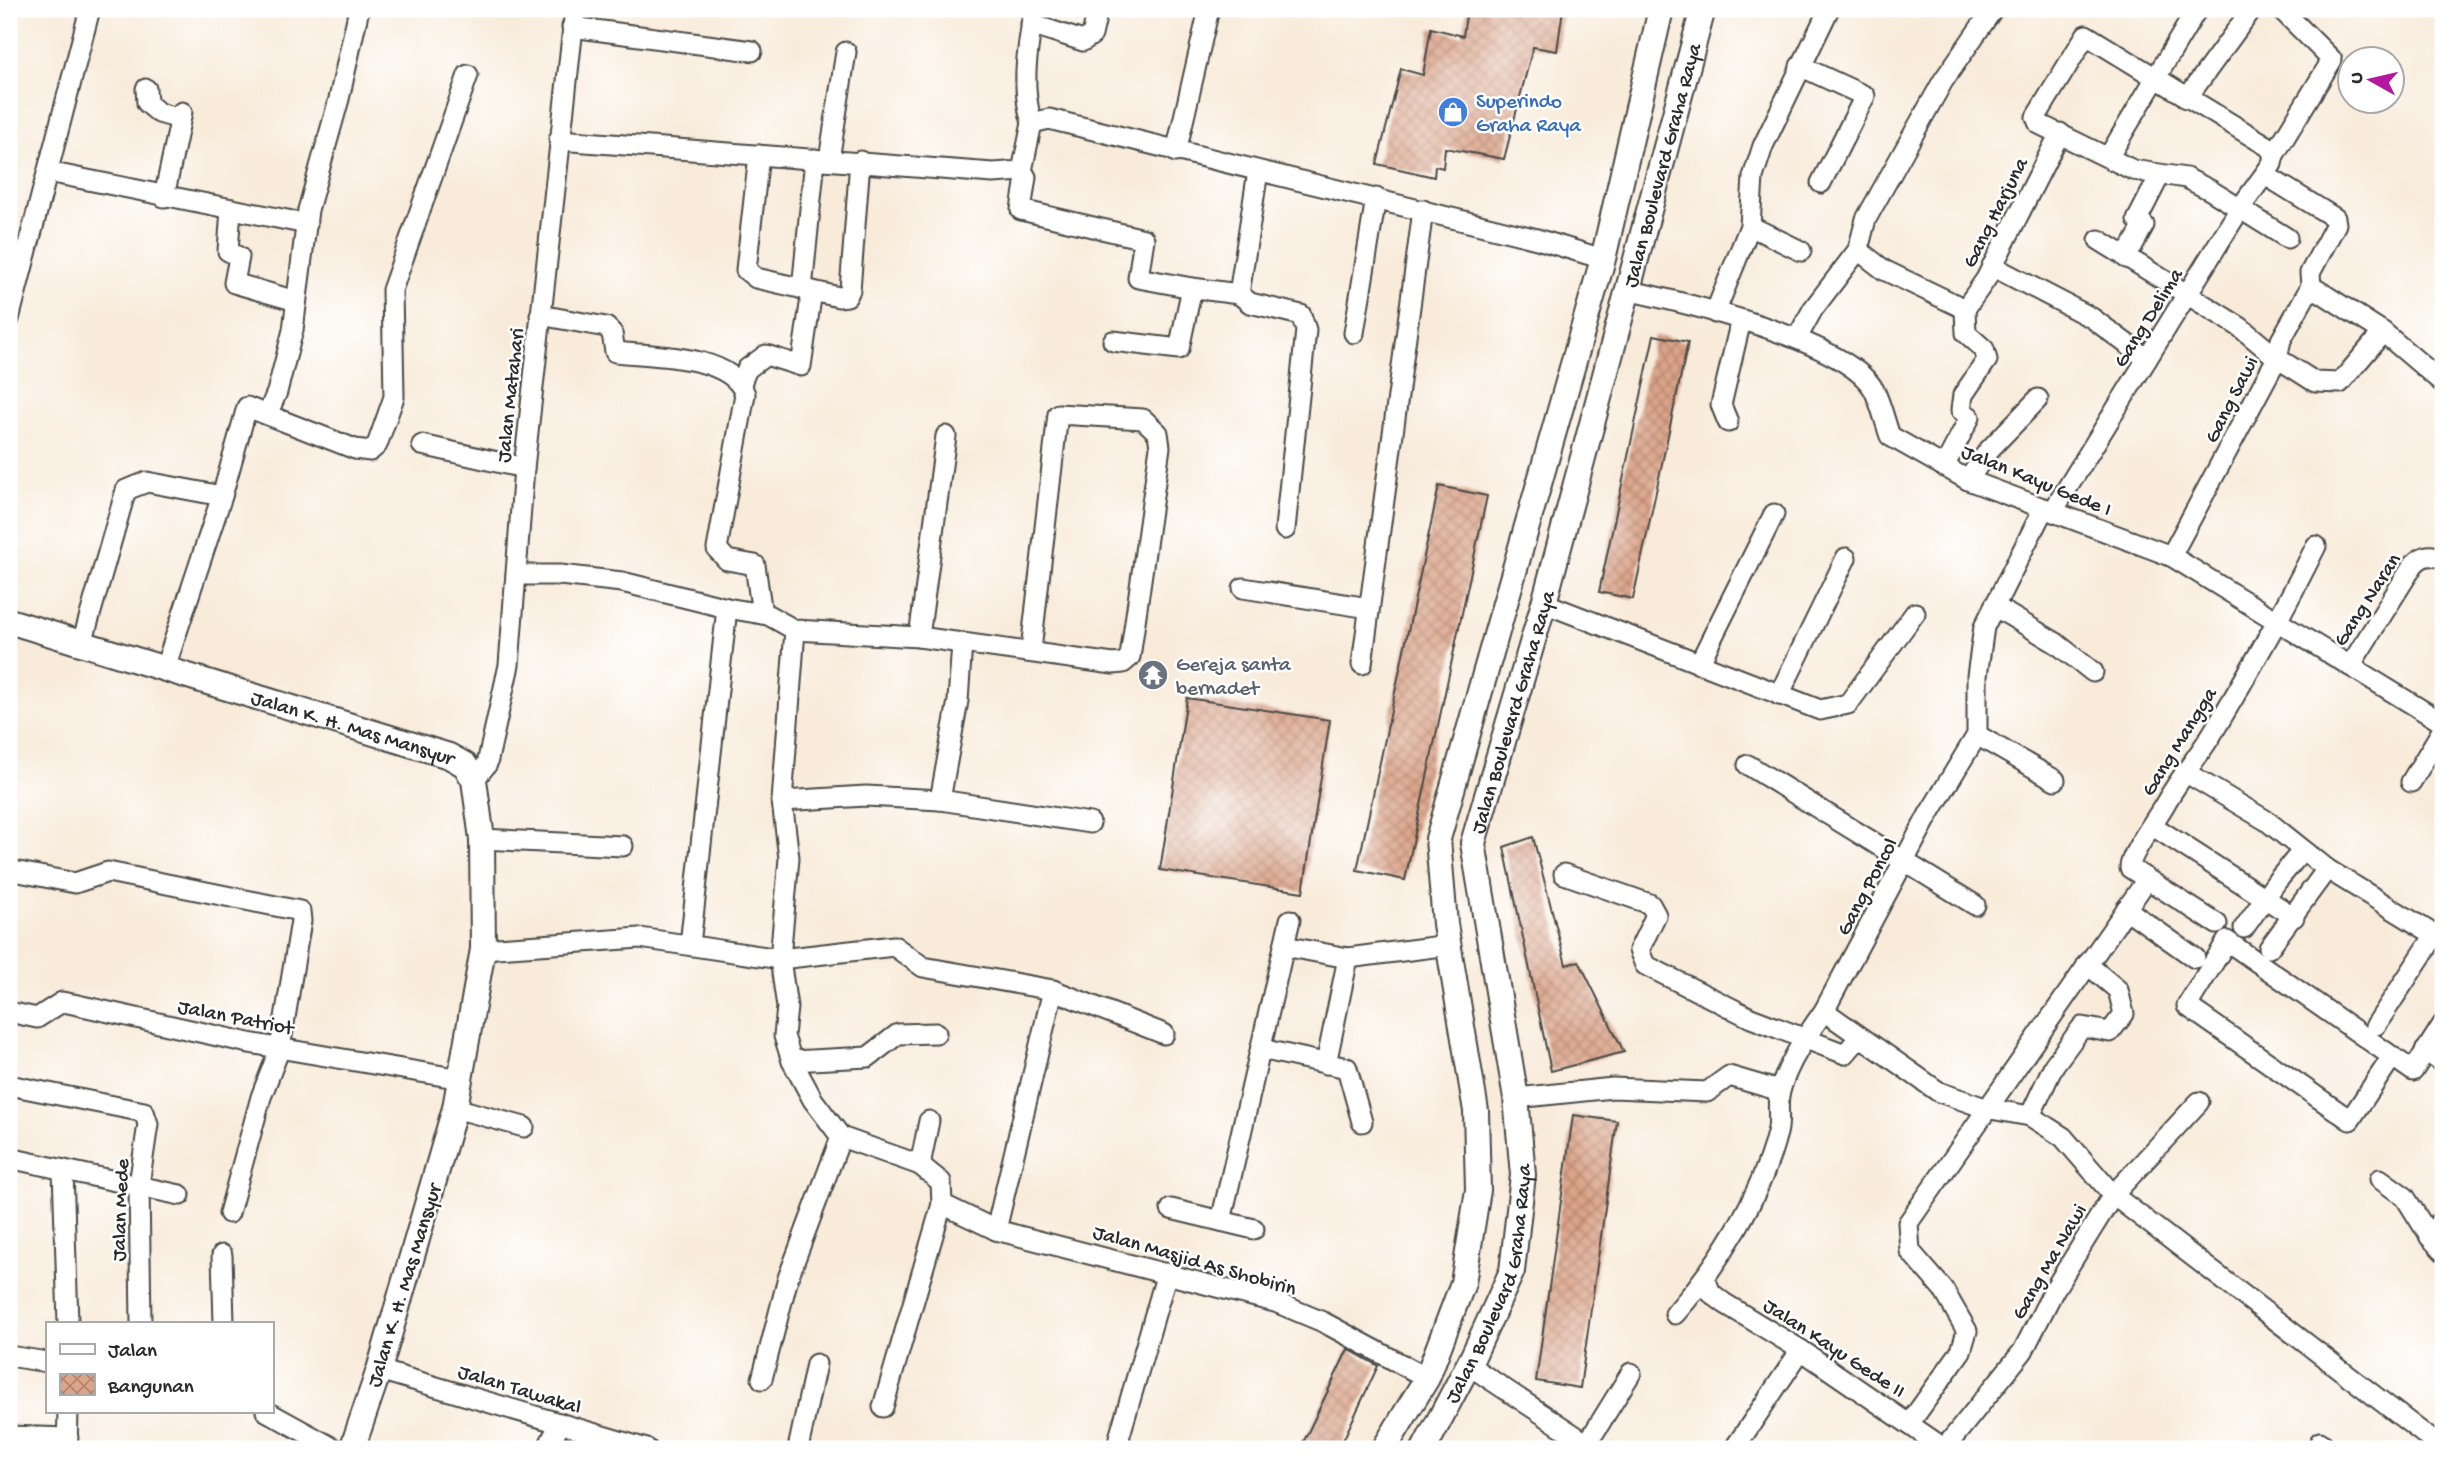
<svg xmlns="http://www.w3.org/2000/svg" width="2452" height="1458" font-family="'Gochi Hand',sans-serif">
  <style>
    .building { fill: url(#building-cross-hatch) }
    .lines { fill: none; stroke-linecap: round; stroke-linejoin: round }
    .minor-casing { stroke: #4a4845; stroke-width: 23 }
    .major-casing { stroke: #4a4845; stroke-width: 28 }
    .minor { stroke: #fff; stroke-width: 19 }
    .major { stroke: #fff; stroke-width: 24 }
    .labels { text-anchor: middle; stroke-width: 5; stroke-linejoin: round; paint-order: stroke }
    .shop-label { font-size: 21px; fill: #366cbe; stroke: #fff; text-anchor: start }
    .street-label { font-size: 21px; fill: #2b2b2b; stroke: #fff }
    .worship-label { font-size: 21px; fill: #5b616d; stroke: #fff; text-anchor: start }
  </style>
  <defs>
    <pattern id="building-cross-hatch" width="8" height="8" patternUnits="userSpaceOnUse" patternTransform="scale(1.75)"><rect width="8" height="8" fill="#dca489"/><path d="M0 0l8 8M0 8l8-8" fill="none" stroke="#b38670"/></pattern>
  </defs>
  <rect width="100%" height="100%" fill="#fff"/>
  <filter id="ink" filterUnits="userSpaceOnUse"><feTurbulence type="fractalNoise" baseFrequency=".0143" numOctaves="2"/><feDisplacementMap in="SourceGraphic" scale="14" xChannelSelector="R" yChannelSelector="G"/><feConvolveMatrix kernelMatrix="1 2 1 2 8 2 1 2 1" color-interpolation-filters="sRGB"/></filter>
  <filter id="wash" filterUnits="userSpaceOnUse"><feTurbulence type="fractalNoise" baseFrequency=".00686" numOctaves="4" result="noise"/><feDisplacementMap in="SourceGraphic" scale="28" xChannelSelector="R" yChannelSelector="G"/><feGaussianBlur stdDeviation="1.57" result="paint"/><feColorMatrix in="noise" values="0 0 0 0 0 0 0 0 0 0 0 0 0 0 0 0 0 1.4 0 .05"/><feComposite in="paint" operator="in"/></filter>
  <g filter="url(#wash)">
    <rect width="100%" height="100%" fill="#f8ebda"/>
    <g id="blocks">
      <g class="building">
        <polygon points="1467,9 1563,9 1557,51 1533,47 1504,159 1445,148 1443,168 1435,166 1434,177 1377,164 1401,69 1423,75 1431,28 1463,36"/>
        <polygon points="1654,335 1688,342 1633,599 1599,592"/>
        <polygon points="1439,486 1487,496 1405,880 1357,870"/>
        <polygon points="1187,698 1330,720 1303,892 1160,870"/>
        <polygon points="1533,837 1566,965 1579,961 1624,1052 1551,1071 1504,847"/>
        <polygon points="1573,1115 1617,1121 1580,1388 1536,1381"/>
        <polygon points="1348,1349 1378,1366 1339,1449 1300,1449"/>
      </g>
    </g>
  </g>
  <g filter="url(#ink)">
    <use href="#blocks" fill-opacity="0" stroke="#4a4845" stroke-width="2"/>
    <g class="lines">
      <g class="minor-casing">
        <g id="minor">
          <polyline points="1031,24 1083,41 1092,35 1098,9"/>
          <polyline points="572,27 752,51"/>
          <polyline points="1800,66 1865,96 1821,183"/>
          <polyline points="146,89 147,103 159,113 180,119"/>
          <polyline points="2187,98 2252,9"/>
          <path d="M1032,123C1020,85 1028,48 1034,9"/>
          <polyline points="559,140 993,173 1022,171 1032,123 1049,119 1537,239 1603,259"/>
          <polyline points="1176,152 1209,9"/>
          <polyline points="759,155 746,270 756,278 839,297 847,296 850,290 860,161"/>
          <polyline points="2274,155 2332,60 2281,9"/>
          <polyline points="2109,156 2197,9"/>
          <polyline points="829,160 846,52"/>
          <polyline points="1022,171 1026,177 1021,210 1144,239 1138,278 1192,288"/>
          <polyline points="1258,171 1239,294 1250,303 1301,315 1306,330 1285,529"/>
          <polyline points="48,172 307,224"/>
          <polyline points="2265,175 2335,218 2336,224 2310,273 2311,286 2383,332 2340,383 2315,382 2277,358 2281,340 2311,286"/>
          <polyline points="164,197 182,112"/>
          <polyline points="231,209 228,251 239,257 234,283 296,301"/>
          <polyline points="1750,226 1801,251"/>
          <polyline points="2099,240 2240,327 2277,358 2171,556"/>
          <polyline points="1858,250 1884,270 1965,309"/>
          <polyline points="2126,258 2144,225 2137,220 2160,175"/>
          <polyline points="1992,266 2092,318 2147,359"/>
          <polyline points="802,289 815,159"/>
          <path d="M1626,290C1682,302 1846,340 1874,390C1881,404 1885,422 1890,436L1968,480L2171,556L2443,723"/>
          <polyline points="1965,309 1986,279 2060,133"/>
          <polyline points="1715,313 1750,226 1753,177 1763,146 1829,9"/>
          <path d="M540,315L606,327L612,333L615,352C652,356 731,354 745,394L717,549L727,560L755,565L762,614"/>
          <polyline points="9,319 90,9"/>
          <polyline points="2383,332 2443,383"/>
          <polyline points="1354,333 1376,198"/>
          <polyline points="1797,338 1813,309 1858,250 1866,219 1943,81 1993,9"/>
          <polyline points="1113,341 1179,349 1192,288 1239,294"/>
          <polyline points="741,383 747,369 766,355 801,366 812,291"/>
          <polyline points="268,413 277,392 293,330 308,210 339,99 359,9"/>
          <polyline points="1728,422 1721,405 1741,320"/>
          <polyline points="422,445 524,468"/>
          <polyline points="1944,467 1970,417 1961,410 1963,395 1987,360 1984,349 1966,333 1965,309"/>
          <polyline points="1968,480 1988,451 2038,399"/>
          <polyline points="2053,511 2241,207 2272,164 2274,155 2269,147 2086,35 2036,117 2039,124 2133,170 2186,178 2210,190 2287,238"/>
          <polyline points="516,575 560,575 622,582 727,608 768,615 795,630 919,637 1113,664 1123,663 1130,657 1160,447 1158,433 1143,419 1058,414 1031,650"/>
          <polyline points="1243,588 1369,608"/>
          <polyline points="1544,603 1820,710 1848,704 1915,613"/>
          <polyline points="1994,606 2056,643 2093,672"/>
          <polyline points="795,630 782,801 789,858 780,959 787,1007 784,1036 792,1061 813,1100 841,1137 920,1165 941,1182 942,1204 883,1407"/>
          <polyline points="919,637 946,436"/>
          <polyline points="82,643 126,490 147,482 222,496"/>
          <polyline points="962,643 958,701 940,800 1090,823"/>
          <polyline points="1362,664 1423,210"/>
          <polyline points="1699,664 1774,514"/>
          <path d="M2350,666L2414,564C2424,554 2431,554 2443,559"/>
          <polyline points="165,668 222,496 247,407 355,449 370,451 377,445 394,397 392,290 468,75"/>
          <polyline points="1779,695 1846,558"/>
          <polyline points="1977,735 2055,780"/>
          <polyline points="1748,765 1975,905"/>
          <polyline points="2185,772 2267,821 2327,869 2443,940"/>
          <polyline points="474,780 487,764 509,665 524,468 575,9"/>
          <polyline points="2411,782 2443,729"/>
          <polyline points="782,801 866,796 940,800"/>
          <polyline points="2153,826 2294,917"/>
          <polyline points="482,839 623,846"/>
          <polyline points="9,870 75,883 108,872 300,911 301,921 280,1048 261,1097 229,1213"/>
          <polyline points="1564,874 1650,904 1656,915 1639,950 1645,965 1751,1018 1845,1054 1859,1038"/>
          <polyline points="2126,909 2195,958"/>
          <path d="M2217,924L2130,868C2129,856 2157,818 2165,804C2180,777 2200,755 2215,729C2251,669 2285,609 2316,546"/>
          <polyline points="2244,928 2277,881 2303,850"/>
          <polyline points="690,945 727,608"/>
          <polyline points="1284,946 1348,958 1449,945"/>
          <polyline points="2269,948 2327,869"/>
          <polyline points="483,949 640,938 780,959 894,946 923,967 1053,990 1164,1034"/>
          <polyline points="1824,1011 1939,1092 1985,1108 2030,1116 2063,1137 2113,1195 2437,1444"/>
          <polyline points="9,1012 37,1018 62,1002 73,1004 249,1043 461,1079"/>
          <polyline points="2376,1025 2435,935"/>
          <polyline points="1261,1049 1347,1068 1362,1122"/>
          <polyline points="2425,1051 2443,1063"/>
          <polyline points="2392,1057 2350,1120 2187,1006 2227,941 2413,1071 2443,1024"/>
          <polyline points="792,1061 868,1057 898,1034 936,1033"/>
          <polyline points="1326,1064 1348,958"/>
          <polyline points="9,1085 144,1112 148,1124 139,1185 141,1323"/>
          <polyline points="1516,1098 1613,1088 1707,1092 1729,1076 1780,1091"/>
          <polyline points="455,1108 524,1127"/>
          <polyline points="2030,1116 2054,1065 2082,1027 2110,1032 2124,1014 2118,990 2087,964"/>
          <polyline points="9,1158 180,1195"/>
          <polyline points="920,1165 929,1121"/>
          <polyline points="63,1170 68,1323"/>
          <polyline points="2380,1179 2405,1197 2430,1237 2443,1251"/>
          <polyline points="942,1204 996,1230 1275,1302 1323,1322 1427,1378"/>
          <polyline points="1171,1209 1254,1229"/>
          <polyline points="1221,1221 1290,920"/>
          <polyline points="996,1230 1053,990"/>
          <polyline points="2430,1237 2443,1218"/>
          <polyline points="222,1255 224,1323"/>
          <polyline points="1705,1279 1711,1293 1724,1303 1801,1350 1945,1449"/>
          <path d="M1675,1314C1719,1264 1760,1199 1777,1133C1781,1120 1776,1104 1780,1091C1788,1062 1807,1035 1824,1011L1929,814L1977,735V676L1984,627L2044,508"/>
          <polyline points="9,1356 47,1362"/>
          <polyline points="1467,1364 1595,1449"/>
          <polyline points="379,1370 647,1449"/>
          <polyline points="762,1379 788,1278 841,1137"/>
          <polyline points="266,1411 335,1449"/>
          <polyline points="1909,1424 1961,1351 1967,1331 1943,1289 1910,1251 1908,1223 2146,881"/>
          <polyline points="9,1436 68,1438"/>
          <polyline points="2320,1442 2329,1449"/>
          <polyline points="1587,1444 1631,1373"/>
          <polyline points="67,1449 68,1411"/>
          <polyline points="547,1449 560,1423"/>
          <polyline points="798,1449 816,1364"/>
          <polyline points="1123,1449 1119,1438 1167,1273"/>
          <polyline points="1734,1449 1801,1350"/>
          <polyline points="1944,1449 2023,1351 2054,1290 2113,1195 2199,1102"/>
        </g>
      </g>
      <g class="major-casing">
        <g id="major">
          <path id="s1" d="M9,621L449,756L465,765L474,780L482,839L483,949L455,1108L379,1370L352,1449"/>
          <polyline points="1384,1449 1427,1378 1463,1283 1478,1190 1476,1111 1445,924 1438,839 1603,259 1661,9"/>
          <path id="s2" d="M1424,1449L1473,1356L1512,1271L1523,1175L1516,1098L1473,843L1544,603L1703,9"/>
        </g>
      </g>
      <use href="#minor" class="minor"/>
      <use href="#major" class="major"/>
    </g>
  </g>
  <defs>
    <g id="shop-disc" transform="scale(1.575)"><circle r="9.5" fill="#3f7fe0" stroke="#fff"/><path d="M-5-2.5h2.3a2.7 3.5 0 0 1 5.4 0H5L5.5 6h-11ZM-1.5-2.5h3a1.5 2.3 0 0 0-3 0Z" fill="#fff"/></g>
    <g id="temple-disc" transform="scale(1.575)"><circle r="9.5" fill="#6b7280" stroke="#fff"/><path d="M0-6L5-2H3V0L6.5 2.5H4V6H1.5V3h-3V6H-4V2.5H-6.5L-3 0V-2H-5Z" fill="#fff"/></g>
  </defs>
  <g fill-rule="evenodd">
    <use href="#shop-disc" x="1453" y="112"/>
    <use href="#temple-disc" x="1153" y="675"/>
  </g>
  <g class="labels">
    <g class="shop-label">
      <text x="1476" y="107">Superindo<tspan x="1476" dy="24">Graha Raya</tspan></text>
    </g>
    <g class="street-label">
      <text dy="7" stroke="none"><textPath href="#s2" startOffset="1335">Jalan Boulevard Graha Raya</textPath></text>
      <text transform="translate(1994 212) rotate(-63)" y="7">Gang Harjuna</text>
      <text transform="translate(2147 317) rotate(-58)" y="7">Gang Delima</text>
      <text transform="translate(509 395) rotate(-84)" y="7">Jalan Matahari</text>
      <text transform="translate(2230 399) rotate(-63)" y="7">Gang Sawi</text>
      <text transform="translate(2037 479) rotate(22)" y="7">Jalan Kayu Gede I</text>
      <text transform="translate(2366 599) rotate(-57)" y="7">Gang Naran</text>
      <text dy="7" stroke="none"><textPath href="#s2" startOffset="768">Jalan Boulevard Graha Raya</textPath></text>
      <text dy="7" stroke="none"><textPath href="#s1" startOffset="360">Jalan K. H. Mas Mansyur</textPath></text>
      <text transform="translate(2178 741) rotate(-58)" y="7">Gang Mangga</text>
      <text transform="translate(1866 886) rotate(-62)" y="7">Gang Poncol</text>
      <text transform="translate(236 1016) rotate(11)" y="7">Jalan Patriot</text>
      <text transform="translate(119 1210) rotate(-88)" y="7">Jalan Mede</text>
      <text transform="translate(1195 1259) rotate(16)" y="7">Jalan Masjid As Shobirin</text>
      <text transform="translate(2048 1261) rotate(-60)" y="7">Gang Ma Nawi</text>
      <text dy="7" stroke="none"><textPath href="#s2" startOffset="180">Jalan Boulevard Graha Raya</textPath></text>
      <text transform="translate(403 1285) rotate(-73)" y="7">Jalan K. H. Mas Mansyur</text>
      <text transform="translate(1835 1347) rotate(33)" y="7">Jalan Kayu Gede II</text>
      <text transform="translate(520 1388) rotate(17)" y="7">Jalan Tawakal</text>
    </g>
    <g class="worship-label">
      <text x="1176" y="670">Gereja santa<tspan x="1176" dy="24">bernadet</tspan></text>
    </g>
  </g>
  <rect width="2452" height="1458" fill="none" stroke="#fff" stroke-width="35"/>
  <rect x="46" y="1322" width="228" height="91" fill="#ffffff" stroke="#aaaaaa" stroke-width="2"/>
  <rect x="60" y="1344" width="35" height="10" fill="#ffffff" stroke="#aaaaaa" stroke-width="2"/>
  <text x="108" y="1356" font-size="21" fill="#2b2b2b">Jalan</text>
  <rect x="60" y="1374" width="35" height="21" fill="url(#building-cross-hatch)" stroke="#aaaaaa" stroke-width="2"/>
  <text x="108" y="1392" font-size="21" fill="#2b2b2b">Bangunan</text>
  <g transform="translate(2371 80) rotate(278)"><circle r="33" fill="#ffffff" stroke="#aaaaaa" stroke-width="2"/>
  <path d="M0-5L12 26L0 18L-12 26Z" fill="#b5179e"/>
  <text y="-10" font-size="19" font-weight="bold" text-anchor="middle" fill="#2b2b2b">U</text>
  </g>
</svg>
